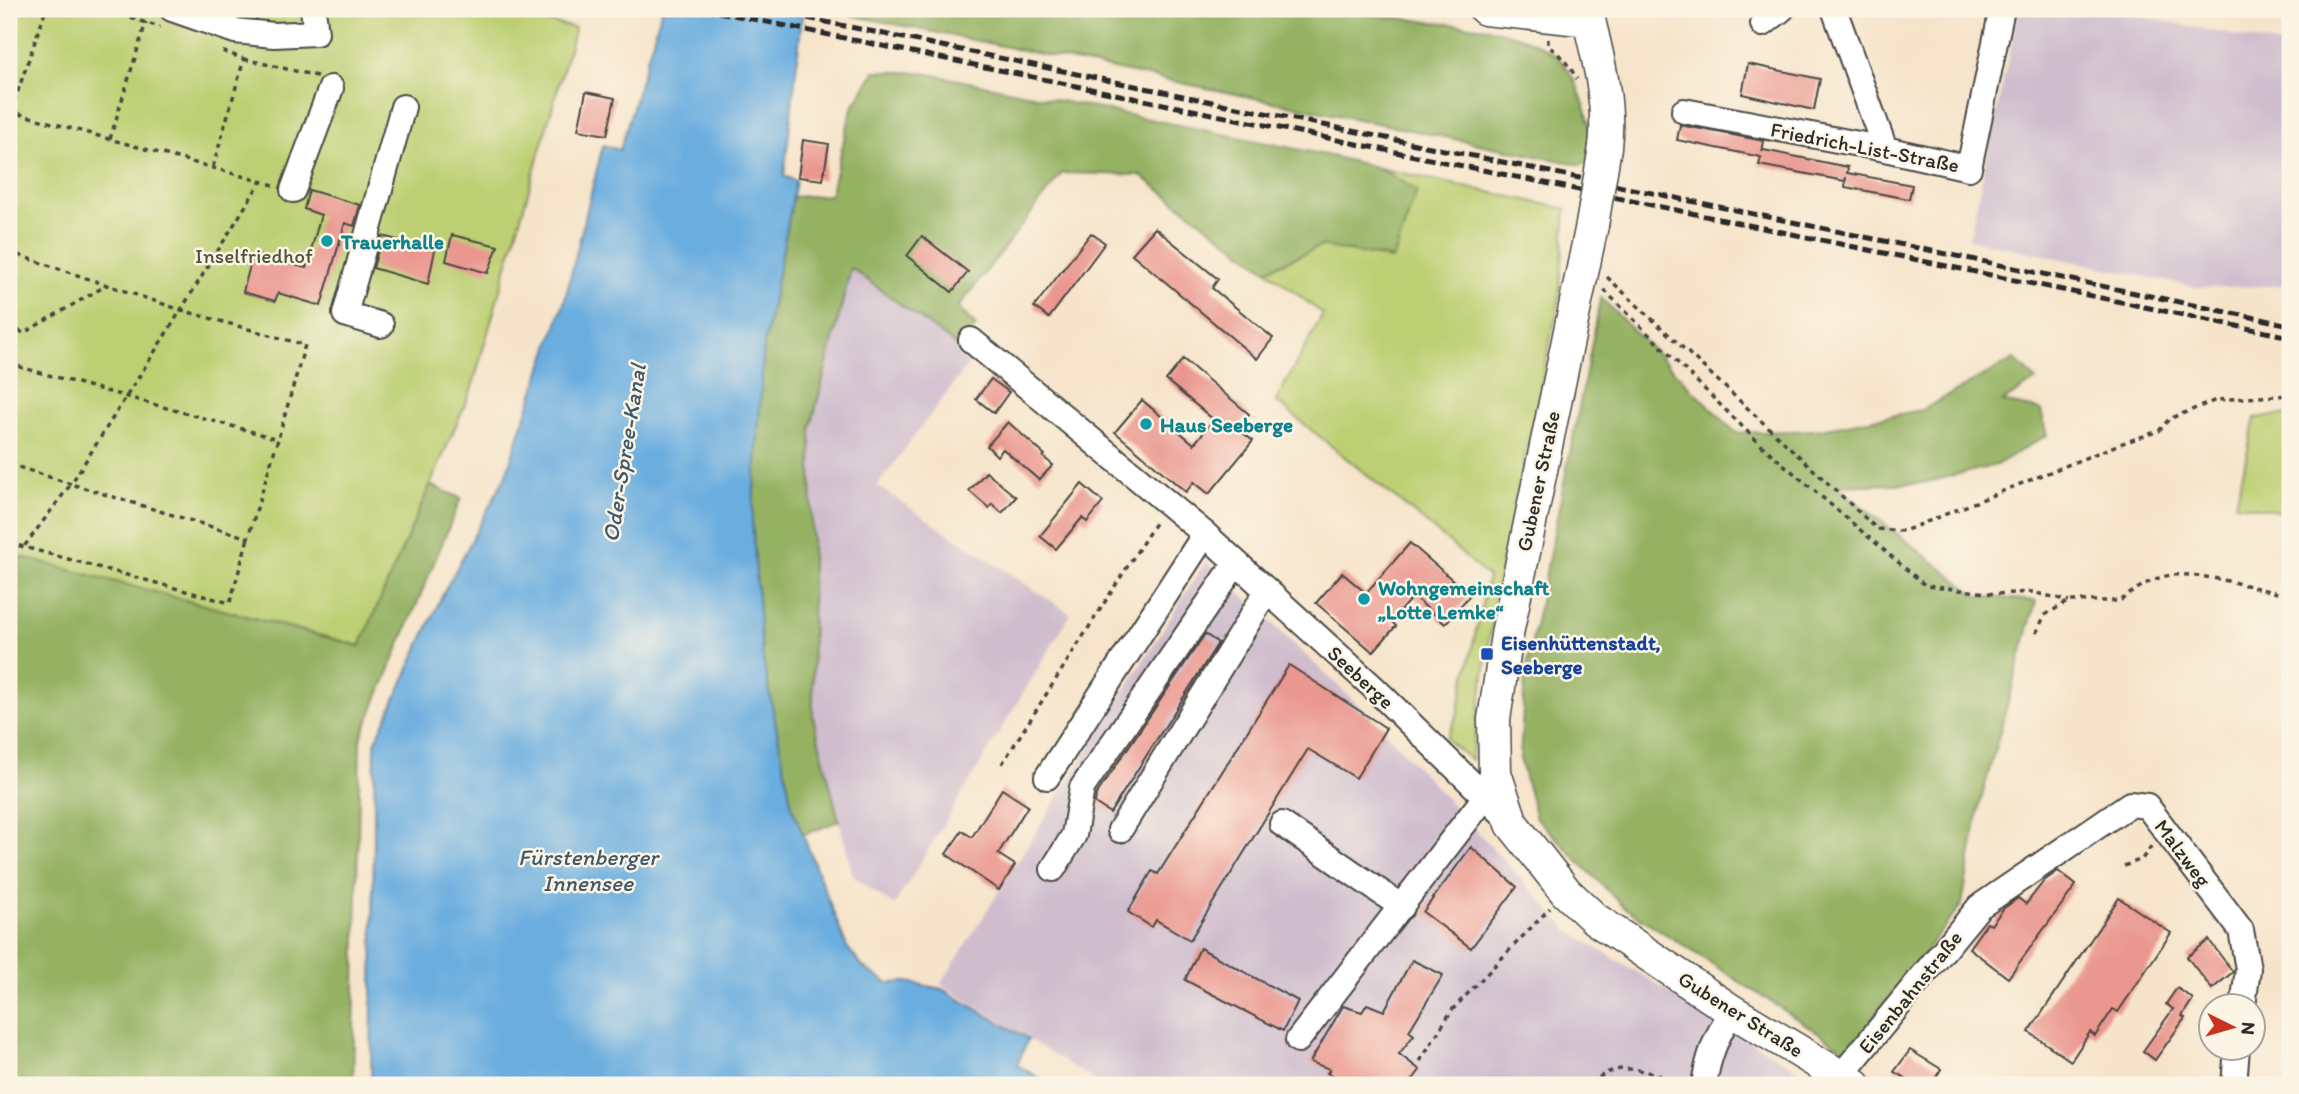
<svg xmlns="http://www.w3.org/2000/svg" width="2299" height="1094" viewBox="0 0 2299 1094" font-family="Itim,sans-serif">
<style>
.industrial{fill:#cfbdce}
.green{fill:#bccf72;stroke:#747d4e;stroke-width:2}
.forest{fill:#95b264;stroke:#606e48;stroke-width:2}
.water{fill:#6aaddf;stroke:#4a6c85;stroke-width:2}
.building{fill:#ea978f}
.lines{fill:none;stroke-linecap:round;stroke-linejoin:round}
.minor-casing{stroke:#494743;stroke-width:28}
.major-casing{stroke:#494743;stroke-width:35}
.path{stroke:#494743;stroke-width:3.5;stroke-dasharray:5 5;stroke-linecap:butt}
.minor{stroke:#fff;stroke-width:24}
.major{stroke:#fff;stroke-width:32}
.rail{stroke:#2b2b2b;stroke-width:5;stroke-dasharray:10 5;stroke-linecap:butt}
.major-bridge-casing{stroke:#494743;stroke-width:35;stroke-linecap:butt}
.major-bridge{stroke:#fff;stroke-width:32}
.culture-dot{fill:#0f9aa8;stroke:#fcf5e5;stroke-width:2.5}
.transit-dot{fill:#1a4fb4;stroke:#fcf5e5;stroke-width:2.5}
.labels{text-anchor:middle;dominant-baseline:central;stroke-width:5;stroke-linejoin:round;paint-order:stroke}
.street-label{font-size:21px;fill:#2b2b2b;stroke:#fcf5e5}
.culture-label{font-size:21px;font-weight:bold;fill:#0d838f;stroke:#fcf5e5;text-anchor:start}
.park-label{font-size:21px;fill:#4f543d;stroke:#fcf5e5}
.transit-label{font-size:21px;font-weight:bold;fill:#164399;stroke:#fcf5e5;text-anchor:start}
.water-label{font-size:23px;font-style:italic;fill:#41586a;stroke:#fcf5e5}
</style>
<rect width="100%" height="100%" fill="#fcf5e5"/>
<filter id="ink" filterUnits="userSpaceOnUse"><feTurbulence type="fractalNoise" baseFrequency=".0143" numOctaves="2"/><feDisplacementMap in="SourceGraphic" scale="14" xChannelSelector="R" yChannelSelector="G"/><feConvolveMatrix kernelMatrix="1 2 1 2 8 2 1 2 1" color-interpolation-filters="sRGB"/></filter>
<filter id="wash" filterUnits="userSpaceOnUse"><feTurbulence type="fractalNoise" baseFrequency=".00686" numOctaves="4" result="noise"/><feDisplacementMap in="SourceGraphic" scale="28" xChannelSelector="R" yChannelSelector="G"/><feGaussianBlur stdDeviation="1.57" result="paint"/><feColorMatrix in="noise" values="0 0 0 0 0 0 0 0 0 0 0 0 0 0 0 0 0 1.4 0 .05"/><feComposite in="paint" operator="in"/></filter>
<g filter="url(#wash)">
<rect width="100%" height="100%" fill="#f6e4ca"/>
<g class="industrial">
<polygon points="2019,9 2106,9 2290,47 2290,285 2198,288 1969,239"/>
<polygon points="851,268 973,358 877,486 1071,614 894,906 853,876 813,717 811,427"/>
<polygon points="1206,561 1369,715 1569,931 1823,1085 1102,1085 941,984"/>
</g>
<g class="green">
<polygon points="9,9 492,9 575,28 472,388 361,646 9,554"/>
<polygon points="1379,168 1566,209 1559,301 1500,571 1471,760 1446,739 1457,716 1488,577 1443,537 1276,401 1323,314 1266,270 1321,246 1393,259 1417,191"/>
<polygon points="2290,414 2290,513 2236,504 2255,418"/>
</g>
<g class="forest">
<path d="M821 9H1315L1488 28C1511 34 1536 40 1555 55 1574 69 1588 111 1591 134 1591 143 1588 153 1587 162L1581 165Z"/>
<polygon points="875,71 924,73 1330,156 1379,168 1417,191 1393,259 1321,246 1266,270 1140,175 1062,173 958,308 976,326 957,346 851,268 811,427 813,717 839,821 803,835 792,807 762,654 752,520 764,345 793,197 830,195 852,108"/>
<polygon points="1601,298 1736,433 1816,430 1922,410 2014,359 2036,380 2003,402 2041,410 2047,435 1996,465 1923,483 1836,486 1977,596 2036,601 1979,807 1962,904 1847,1051 1624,907 1536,818 1520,759 1525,677"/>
<polygon points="430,485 461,498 360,740 353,1085 9,1085 9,554 360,646"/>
</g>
<polygon class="water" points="662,9 803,9 784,176 796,181 764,345 752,520 762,654 792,807 847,947 863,967 887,983 907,982 942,989 1028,1039 1017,1065 1051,1085 371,1085 375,743 443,594 505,477 565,299 603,145 620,150"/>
<g id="blocks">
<g class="building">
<polygon points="1748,64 1820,79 1814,110 1742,94"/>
<polygon points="586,92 615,98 607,135 578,130"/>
<polygon points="1680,125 1764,141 1762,152 1763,150 1848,167 1847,173 1912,185 1909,199 1845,187 1846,177 1845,181 1759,165 1761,157 1677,140"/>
<polygon points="803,140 829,144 823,180 798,177"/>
<polygon points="309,190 360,205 354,226 345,223 321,306 278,293 275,301 243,292 253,254 306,268 321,215 304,209"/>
<polygon points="1155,228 1218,279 1212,288 1273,338 1257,359 1132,254"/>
<polygon points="1091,233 1105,243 1049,318 1034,307"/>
<polygon points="452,235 498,246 488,273 446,261"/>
<polygon points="382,236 435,250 428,284 373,268"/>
<polygon points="922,236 968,272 952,292 907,256"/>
<polygon points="1183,359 1249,414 1237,428 1253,441 1209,494 1194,482 1186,492 1115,432 1142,400 1194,444 1214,420 1166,380"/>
<polygon points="991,379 1009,392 994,413 976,399"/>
<polygon points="1008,422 1045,455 1043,457 1053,465 1039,480 1003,449 997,456 987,446"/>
<polygon points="986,472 1016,497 1002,513 992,504 989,508 969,491"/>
<polygon points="1082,484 1103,502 1087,522 1082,518 1056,549 1040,536"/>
<polygon points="1410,543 1470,595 1445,624 1413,596 1391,621 1396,626 1373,652 1316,603 1342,573 1366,593"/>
<polygon points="1205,634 1218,643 1110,813 1095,803 1096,795"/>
<polygon points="1289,665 1386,728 1356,778 1308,749 1190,940 1156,920 1152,927 1128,912 1152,871 1158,874"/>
<polygon points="1002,789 1028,806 998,854 1015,865 999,890 946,854 962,831 972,837"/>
<polygon points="1471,847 1517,887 1471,948 1423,912"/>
<polygon points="2058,871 2076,885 2008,978 1969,948 1987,923 1991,925 2004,908 2018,898 2026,904 2044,881"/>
<polygon points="2119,898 2171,933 2118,1012 2113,1009 2095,1036 2090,1032 2071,1061 2029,1032"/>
<polygon points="2209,940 2233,972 2212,989 2187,957"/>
<polygon points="1200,948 1298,1001 1283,1031 1185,980"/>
<polygon points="1412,960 1443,975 1409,1031 1414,1035 1399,1054 1420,1070 1409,1085 1350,1085 1327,1073 1330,1069 1310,1062 1343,1006 1362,1012 1367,1004 1384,1011"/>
<polygon points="2177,988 2193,999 2182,1016 2185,1018 2155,1060 2143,1051 2173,1009 2166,1004"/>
<polygon points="1910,1050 1941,1069 1931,1085 1918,1085 1894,1072"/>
</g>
</g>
</g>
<g filter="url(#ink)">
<use href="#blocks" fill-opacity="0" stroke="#494743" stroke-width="2"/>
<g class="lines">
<g class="minor-casing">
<g id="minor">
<polyline points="172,9 235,31 274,35 316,33 313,9"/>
<polyline points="1834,9 1885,149"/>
<polyline points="1763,24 1782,9"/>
<polyline points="1684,111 1885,149 1969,168 2002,9"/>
<polyline points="293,190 331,88"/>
<polyline points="381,325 345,314 403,107"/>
<polyline points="971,340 1205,534 1373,687 1512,823"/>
<polyline points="1047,777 1205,534"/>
<polyline points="1282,824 1402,907"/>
<polyline points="1120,830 1267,591"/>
<polyline points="1053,869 1074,835 1082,788 1236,563"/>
<polyline points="1298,1040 1485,797"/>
<polyline points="1841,1076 1979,907 2130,804 2147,806 2241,930 2248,969 2243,1006"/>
<path d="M1704 1085C1708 1056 1717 1035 1732 1011"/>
<polyline points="2234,1085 2237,1048"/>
</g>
</g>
<g class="major-casing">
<g id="major">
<path d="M1485 9 1589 20C1599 62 1610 103 1605 147"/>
<polyline points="1592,225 1508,629 1494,719 1495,773 1512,824 1566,892 1595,919 1732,1011 1855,1085"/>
</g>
</g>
<g class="path">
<polyline points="102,9 160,27"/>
<path d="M1548 39V46C1561 55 1569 65 1577 79"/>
<polyline points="244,59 317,76"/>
<polyline points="9,111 274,185"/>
<polyline points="11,111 46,9"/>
<polyline points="110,139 146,22"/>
<polyline points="213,167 244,59 219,50"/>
<polyline points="9,252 181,310 261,181"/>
<polyline points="1607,277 1877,529 1904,531 2117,445 2159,431 2169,419 2216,400 2290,395"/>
<polyline points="1604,290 1761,445 1926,586 1996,594 2032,592 2069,601"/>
<polyline points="9,327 24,333 107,285"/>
<polyline points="9,364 278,439 248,538 71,484 23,548"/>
<polyline points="9,464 71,484 181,310 305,345 278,439"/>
<polyline points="9,543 230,603 248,538"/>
<path d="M2036 633 2045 615 2069 601H2120C2134 590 2153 577 2172 575 2203 572 2259 589 2290 596"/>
<polyline points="1002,764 1157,520"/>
<polyline points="2124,866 2142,859 2152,845"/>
<polyline points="1420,1061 1452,1010 1550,908"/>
<path d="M1592 1085C1615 1055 1656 1074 1685 1085"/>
</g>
<use href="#minor" class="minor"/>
<use href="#major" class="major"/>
<g class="rail">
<polyline points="704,9 2290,337"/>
<polyline points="763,9 2290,325"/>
</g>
<g class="major-bridge-casing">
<polyline id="major-bridge" points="1592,225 1605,147"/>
</g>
<use href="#major-bridge" class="major-bridge"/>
</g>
</g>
<g class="culture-dot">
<circle cx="327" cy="241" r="7"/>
<circle cx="1146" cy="424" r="7"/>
<circle cx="1364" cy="599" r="7"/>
</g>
<rect class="transit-dot" x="1480" y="647" width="14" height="14" rx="3.5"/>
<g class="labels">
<g class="street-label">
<text transform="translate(1865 147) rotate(11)">Friedrich-List-Straße</text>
<text transform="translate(1538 481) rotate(-78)">Gubener Straße</text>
<text transform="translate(1361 677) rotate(43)">Seeberge</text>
<text transform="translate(2183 853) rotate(53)">Malzweg</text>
<text transform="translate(1910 992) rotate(-51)">Eisenbahnstraße</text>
<text transform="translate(1741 1014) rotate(32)">Gubener Straße</text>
</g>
<g class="culture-label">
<text x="341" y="241">Trauerhalle</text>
<text x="1160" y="424">Haus Seeberge</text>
<text x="1378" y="587">Wohngemeinschaft<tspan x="1378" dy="24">„Lotte Lemke“</tspan></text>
</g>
<g class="park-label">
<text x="254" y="255">Inselfriedhof</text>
</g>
<g class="transit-label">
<text x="1501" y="642">Eisenhüttenstadt,<tspan x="1501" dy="24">Seeberge</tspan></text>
</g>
<g class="water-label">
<text transform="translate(624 453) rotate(-81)">Oder-Spree-Kanal</text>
<text x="588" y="857">Fürstenberger<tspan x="588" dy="26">Innensee</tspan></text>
</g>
</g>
<rect width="2299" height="1094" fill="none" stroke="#fcf5e5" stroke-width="35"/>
<g transform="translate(2232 1027) rotate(95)"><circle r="33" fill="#fcf5e5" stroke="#a8a49b" stroke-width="2"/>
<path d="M0-5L12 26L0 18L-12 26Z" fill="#c8321e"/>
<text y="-10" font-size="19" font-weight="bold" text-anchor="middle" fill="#2b2b2b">N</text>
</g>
</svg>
